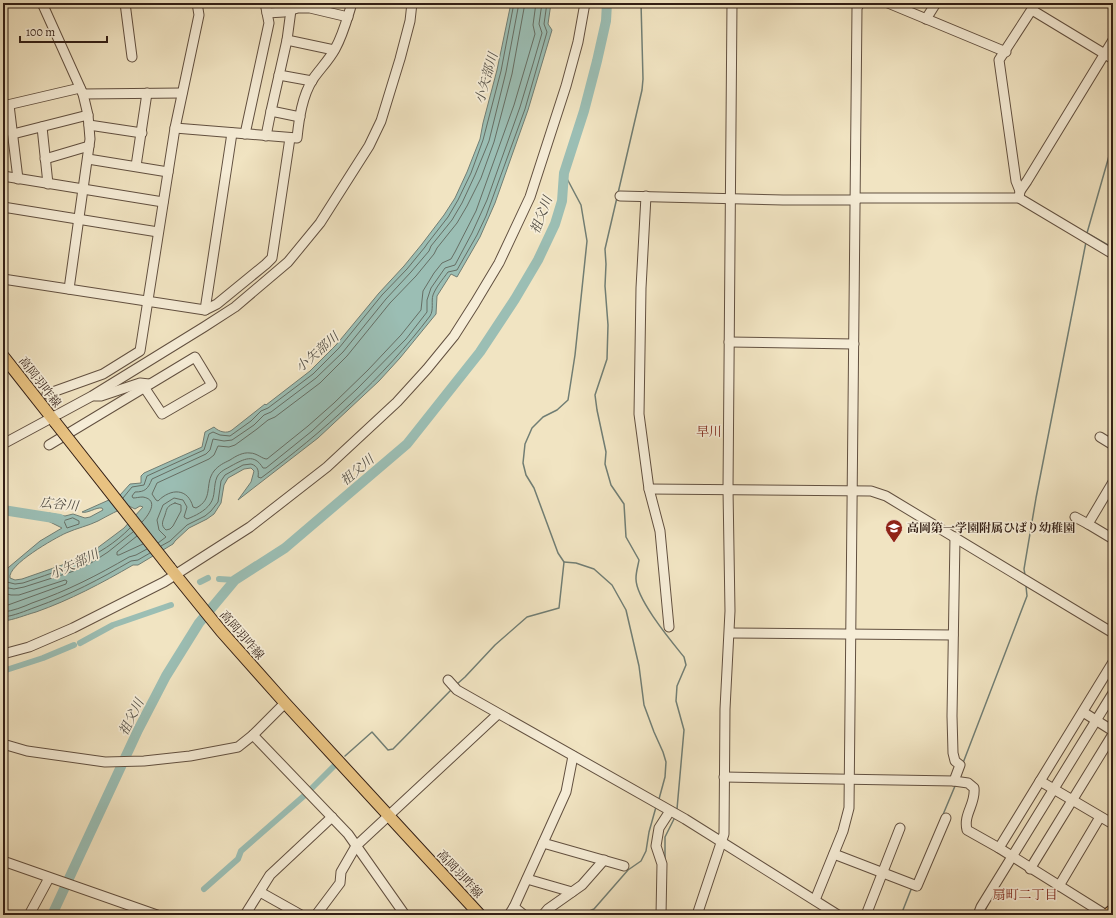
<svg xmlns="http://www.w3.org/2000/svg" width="1116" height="918" viewBox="0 0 1116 918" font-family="Alegreya,'Noto Serif JP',serif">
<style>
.water{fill:#9bbeb4;stroke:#717e74;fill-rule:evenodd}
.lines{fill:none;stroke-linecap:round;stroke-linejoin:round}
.shore{stroke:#666e64;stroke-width:1}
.stream{stroke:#717e74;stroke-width:1.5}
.canal{stroke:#9bbeb4;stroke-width:6}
.river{stroke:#9bbeb4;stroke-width:10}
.minor-casing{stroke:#625040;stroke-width:11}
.major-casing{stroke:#321e15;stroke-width:13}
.highway-casing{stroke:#321e15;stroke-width:15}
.minor{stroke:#f6edd7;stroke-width:9}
.major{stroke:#e8c281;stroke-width:11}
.highway{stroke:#e8c281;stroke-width:13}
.major-bridge-casing{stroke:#321e15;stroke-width:13;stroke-linecap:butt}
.major-bridge{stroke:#e8c281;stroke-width:11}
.labels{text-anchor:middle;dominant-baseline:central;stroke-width:3.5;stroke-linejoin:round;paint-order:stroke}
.street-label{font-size:12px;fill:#321e15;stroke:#f6edd7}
.poi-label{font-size:12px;font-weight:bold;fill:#321e15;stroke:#f6edd7;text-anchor:start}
.water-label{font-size:13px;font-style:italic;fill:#524e45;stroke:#f6edd7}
.neighbourhood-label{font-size:13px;fill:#7a1f14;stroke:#f6edd7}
</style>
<rect width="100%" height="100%" fill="#f1e4c2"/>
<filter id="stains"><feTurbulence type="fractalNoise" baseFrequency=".005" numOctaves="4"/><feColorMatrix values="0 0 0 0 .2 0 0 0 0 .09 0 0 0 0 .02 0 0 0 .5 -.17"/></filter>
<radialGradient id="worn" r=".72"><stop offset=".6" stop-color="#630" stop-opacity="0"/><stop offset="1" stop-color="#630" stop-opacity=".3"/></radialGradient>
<path class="water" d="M511 3H551L548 24 552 30 528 110 495 203 480 237 457 277 451 274 437 296 436 314 400 358 379 381 318 438 238 500 251 482 254 471 251 468 244 469 228 478 224 485 221 503 214 514 207 519 189 528 175 541 173 544 138 565H133C102 583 70 600 36 612 25 615 14 620 3 621V580L5 575 3 576V572L40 541 62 528 48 521 49 513 65 516 73 514 85 518 90 517 103 510 102 508C96 507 87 514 82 512L120 495 130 484 141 483V476L144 473 202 447 205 432 214 427C219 432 227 434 232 430L265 404 266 405 310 371 336 345 379 293 404 266 422 244 444 215 455 198 467 172 480 139 483 123 497 70ZM129 506 135 509 140 506 143 507 124 528 88 555 68 563 22 579 15 580 10 578C7 565 55 538 66 533 77 528 88 526 98 521 109 515 118 510 129 506Z"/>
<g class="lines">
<g class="shore">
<path d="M525 3 512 74 494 142 481 178 467 206 457 223 437 248 434 254 416 276 390 303 347 356 320 383 275 417 268 420 257 429 235 445 229 447 218 446 214 455 209 459 157 483 152 494 156 500 158 501C171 488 188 488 193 507L196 508C214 499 204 484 214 471 219 465 224 463 230 460 236 456 243 452 250 453 257 453 262 459 267 459L308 426 334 403 368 370 401 335 421 310 423 291 434 273 442 263 451 259 455 252 476 211 514 105 535 34 533 25 536 3"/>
<polyline points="123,498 132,487 144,485 147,476 204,450 209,434 213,432 220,435 230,436 251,421 261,411 268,408 313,374 339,348 382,295 407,269 425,247 427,244 448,217 458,200 471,173 483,140 501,71 514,3"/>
<path d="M175 503 181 505V511L173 526 170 529 166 530C160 525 163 521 165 515 167 508 167 506 175 503Z"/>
<polygon points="73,518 79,521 79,524 67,528 64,521"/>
<path d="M142 522C148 516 160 500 143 497 139 497 136 498 133 498L132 496 135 492C145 492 148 489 152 479L206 454 210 450 213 439 224 441 232 440 254 425 264 415 271 412 316 378 343 352 386 299 411 272 429 251 431 246 452 220 462 203 475 175 489 141 506 72 519 3"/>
<polyline points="137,536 117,552 117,555 119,555 143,544"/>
<path d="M158 543 166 537 159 530 157 520 163 505 174 498 183 500 187 507 184 517 187 519C195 516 205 511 210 504 216 496 213 486 217 477 220 471 226 469 231 466 244 459 254 453 263 468H266L312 431 357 389 406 339 427 312V300L431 288 445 268 455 265 472 233 487 200 520 107 533 64 542 33 539 24 542 3"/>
<path d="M161 546 170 541 187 525 205 516 211 511 218 502 221 481 225 475 243 465 251 464C258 466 259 471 258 477L261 478C322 433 384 377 430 316 434 310 431 301 433 295 436 287 443 279 448 272L457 270 477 235 486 216 525 109 547 32 544 24 547 3"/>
<path d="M3 582H7L15 584 23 583C61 570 101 558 130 528"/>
<polyline points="3,587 14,589 24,587 71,572 91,563 108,552 133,532"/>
<polyline points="3,593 11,595 19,595 65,580 67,581 66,584 8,605 3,606"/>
<path d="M3 612C13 611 23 607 32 603 67 591 98 575 129 557L136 555 147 549"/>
<path d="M3 617C14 616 25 611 36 607 70 595 100 579 131 561L138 560 150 553"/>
</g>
<g class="stream">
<path d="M641 3 643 79 642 90 605 249 606 264 605 286 608 325 607 359 595 395 597 410 606 452 605 464 611 485 624 504 626 537 639 560C638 566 636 572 636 578 635 598 671 641 684 657L686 665 677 686 676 701 684 730 677 809"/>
<polyline points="1113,142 1087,233 1113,248"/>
<polyline points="564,562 576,563 594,569 612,585 626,610 639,666 644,705 654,732 663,752 666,762 665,777 659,799"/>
<polyline points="1025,575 1024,569 1036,498 1086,242"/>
<polyline points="456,685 465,677 495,645 527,617 559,608 564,562 558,553 534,488 526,475 523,463 525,444 532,428 543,417 557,410 568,400 575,355 587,241 581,205 564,173"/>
<polyline points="345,756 372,732 388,750 393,749 452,689"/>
<polyline points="963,763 1027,596 1026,586"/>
<polyline points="942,817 955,786"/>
<polyline points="665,859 665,837 674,819"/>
<polyline points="580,915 594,909 628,870 641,861 646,851 649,832 656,807"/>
<polyline points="901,915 912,887"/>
<polyline points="983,915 988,904"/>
</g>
<g class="canal">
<polyline points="219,579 235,580"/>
<polyline points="200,582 208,578"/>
<polyline points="80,643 113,625 171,605"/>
<polyline points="3,671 43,658 74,645"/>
<polyline points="311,789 333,767"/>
<polyline points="204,889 238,859 241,851 305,795"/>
</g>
<g class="river">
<polyline points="3,510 60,519"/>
<polyline points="52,915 138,730 166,676 199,623 235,580 285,548 407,444 480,352 515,299 538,260 555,224 562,201 564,173 584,111 597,61 606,21 607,3"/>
</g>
<g class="minor-casing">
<g id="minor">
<polyline points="42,3 83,94 88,115 90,139 69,289"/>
<polyline points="125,3 132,57"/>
<polyline points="888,3 1006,52"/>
<polyline points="1032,10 1113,59"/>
<polyline points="267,13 284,12 298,8 310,8 348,17"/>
<polyline points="926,19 936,3"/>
<polyline points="287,40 334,50"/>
<polyline points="279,75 312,81"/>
<polyline points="83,94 182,93"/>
<polyline points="9,105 18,179"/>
<polyline points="3,106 80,88"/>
<polyline points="271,111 287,40 291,10"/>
<polyline points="89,125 142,133"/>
<polyline points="42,127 48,184"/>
<path d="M175 128 297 138C299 119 302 96 313 79 320 69 329 60 335 49 343 35 347 19 352 3"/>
<polyline points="13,134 88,115"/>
<polyline points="245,134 269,23 265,3"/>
<polyline points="266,136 271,111 300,117"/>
<polyline points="45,159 89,146"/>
<polyline points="88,159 168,172"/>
<polyline points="136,166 147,93"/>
<polyline points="3,176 163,202"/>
<polyline points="1020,191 1027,181 1113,40"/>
<polyline points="620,196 783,200 855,200 859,198 1019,198 1113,254"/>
<polyline points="646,196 641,288 639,414 649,489 660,531 669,627"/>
<polyline points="1019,198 1020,191 1016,181 999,60 1036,3"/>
<polyline points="3,207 158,232"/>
<polyline points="3,279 205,310 217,304 266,264 272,258 290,138"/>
<polyline points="205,310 232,133"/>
<polyline points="729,342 854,344"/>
<polyline points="47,394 103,374 140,351 175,128 199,15 197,3"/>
<polyline points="95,396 101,396 140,383 149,384"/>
<polyline points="1100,437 1113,445"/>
<polyline points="3,444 92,396 204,327 235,307 288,262 320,223 369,146 381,121 400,59 410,21 412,3"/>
<polyline points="49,445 195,357 212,385 162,414 144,387"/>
<polyline points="1113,482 1088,524 1113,539"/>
<polyline points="649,489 871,491 886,496 1113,633"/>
<polyline points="1075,517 1088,524"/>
<polyline points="730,633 953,635"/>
<polyline points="3,654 29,647 73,628 164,582 250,527 327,467 397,402 427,369 454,336 475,303 499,263 530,197 566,86 578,42 585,3"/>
<polyline points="448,680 457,690 685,819 838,915"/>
<polyline points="1083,712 1113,731"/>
<polyline points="253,735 348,834 405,915"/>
<polyline points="3,744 27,751 105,762 144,761 190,756 238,747 253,735 285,703"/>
<path d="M724 777 954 781 968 783 974 788C976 804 963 814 967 830L999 848 1106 915"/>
<polyline points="954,781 960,765 955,761 953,753 952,716 955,537"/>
<polyline points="1040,781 1113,824"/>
<polyline points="543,843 624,866"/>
<polyline points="999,848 1113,662"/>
<polyline points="834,854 917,886 946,818"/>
<polyline points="3,861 157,915"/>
<polyline points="1030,869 1113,734"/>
<polyline points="527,879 572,892"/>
<polyline points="1059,886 1100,817"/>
<polyline points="260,892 301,915"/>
<polyline points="815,900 843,831 849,808 857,8 860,3"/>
<polyline points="514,907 524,915"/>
<polyline points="29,915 49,878"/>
<polyline points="245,915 270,875 332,817"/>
<polyline points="316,915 340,883 341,872 356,846 498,714"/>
<polyline points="509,915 514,907 566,792 573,756"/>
<polyline points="543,915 548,909 582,885 604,860"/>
<polyline points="661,915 662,864 656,846 659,828 670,811"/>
<polyline points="697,915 724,834 725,709 730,611 728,489 732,3"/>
<polyline points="866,915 900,828"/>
<polyline points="978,915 981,907 1113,693"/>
</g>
</g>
<g class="major-casing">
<g id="major">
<polyline points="3,356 55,422"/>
<polyline points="170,568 221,631 285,703 480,915"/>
</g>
</g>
<g class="highway-casing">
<polyline id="highway" points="1108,915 1113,911"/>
</g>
<use href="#minor" class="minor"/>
<use href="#major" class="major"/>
<use href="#highway" class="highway"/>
<g class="major-bridge-casing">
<polyline id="major-bridge" points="55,422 170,568"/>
</g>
<use href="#major-bridge" class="major-bridge"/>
</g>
<defs>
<g id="school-pin" transform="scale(0.9)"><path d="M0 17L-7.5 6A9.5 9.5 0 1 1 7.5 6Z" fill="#8f2418" stroke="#f6edd7"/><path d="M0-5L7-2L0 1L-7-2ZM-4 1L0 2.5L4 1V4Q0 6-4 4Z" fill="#fff"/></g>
</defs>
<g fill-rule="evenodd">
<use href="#school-pin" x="894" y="528"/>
</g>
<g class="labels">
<g class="street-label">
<text transform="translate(40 382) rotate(52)">高岡羽咋線</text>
<text transform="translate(242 635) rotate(49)">高岡羽咋線</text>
<text transform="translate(460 874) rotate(47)">高岡羽咋線</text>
</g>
<g class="poi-label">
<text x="907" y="528">高岡第一学園附属ひばり幼稚園</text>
</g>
<g class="water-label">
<text transform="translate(486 78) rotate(-74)">小矢部川</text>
<text transform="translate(541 215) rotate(-69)">祖父川</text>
<text transform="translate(317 352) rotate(-41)">小矢部川</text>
<text transform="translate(357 470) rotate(-40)">祖父川</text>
<text transform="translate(59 504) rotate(6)">広谷川</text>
<text transform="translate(74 564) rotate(-25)">小矢部川</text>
<text transform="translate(131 717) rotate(-63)">祖父川</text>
</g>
<g class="neighbourhood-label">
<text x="709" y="431">早川</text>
<text x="1025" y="894">扇町二丁目</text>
</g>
</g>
<rect width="1116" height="918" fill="none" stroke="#f1e4c2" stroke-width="16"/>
<rect x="4" y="4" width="1108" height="910" fill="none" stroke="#321e15" stroke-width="2"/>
<rect x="8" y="8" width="1100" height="902" fill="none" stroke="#321e15"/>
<path d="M20 36v6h87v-6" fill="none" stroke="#321e15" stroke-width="2"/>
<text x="26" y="36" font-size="12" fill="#321e15" stroke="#f6edd7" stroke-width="3" paint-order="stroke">100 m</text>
<rect width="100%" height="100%" filter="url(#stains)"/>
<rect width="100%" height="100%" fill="url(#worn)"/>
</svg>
